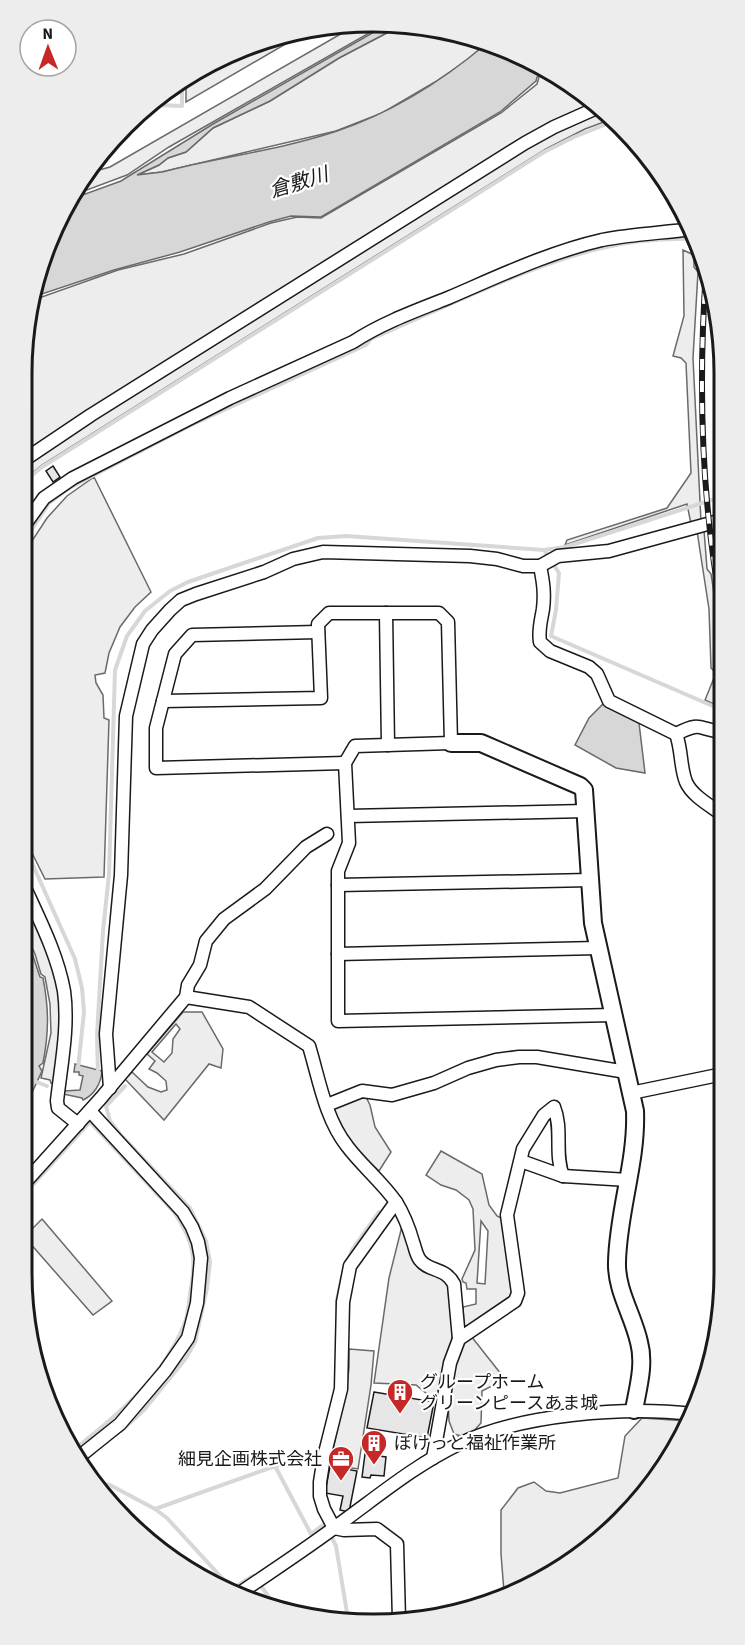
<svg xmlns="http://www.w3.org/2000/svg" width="745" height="1645" viewBox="0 0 745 1645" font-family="'Source Sans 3','Noto Sans JP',sans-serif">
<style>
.built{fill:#ededed;stroke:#6a6a6a;stroke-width:1.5;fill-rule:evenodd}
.water{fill:#d7d7d7;stroke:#6a6a6a;stroke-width:1.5}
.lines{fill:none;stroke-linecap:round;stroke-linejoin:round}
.stream{stroke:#d7d7d7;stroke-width:4}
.building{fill:#e6e6e6;stroke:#1a1a1a;stroke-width:1.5}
.street-casing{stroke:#1a1a1a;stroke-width:15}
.secondary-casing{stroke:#1a1a1a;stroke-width:20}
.street{stroke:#fff;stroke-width:12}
.secondary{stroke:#fff;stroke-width:16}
.rail-casing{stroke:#1a1a1a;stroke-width:6}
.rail{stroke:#fff;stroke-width:4;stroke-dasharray:11;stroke-linecap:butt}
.labels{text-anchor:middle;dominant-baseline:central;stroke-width:4.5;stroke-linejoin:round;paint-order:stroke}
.poi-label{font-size:18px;fill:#1a1a1a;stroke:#fff;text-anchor:start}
.water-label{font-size:20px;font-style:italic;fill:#1a1a1a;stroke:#fff}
.rim{fill:none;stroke:#1a1a1a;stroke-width:3}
</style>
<rect width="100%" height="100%" fill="#fff"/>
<g class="built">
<polygon points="372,21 385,24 169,147 127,175 87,190 85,188 84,184 92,172 110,167 358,24"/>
<polygon points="400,26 486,44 463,63 435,82 382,113 336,131 162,172 137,175 159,165 168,158 186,152 213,128 270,101 339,58"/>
<polygon points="301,35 186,102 186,82 238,48"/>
<polygon points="549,72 586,93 596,103 21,456 21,372 36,299 118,270 184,254 271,223 297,217 321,218 501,113 537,84 539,77"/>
<polygon points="602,109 612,119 585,129 546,149 42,465 21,482 21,465 552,132"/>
<polygon points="683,250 694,255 694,267 698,272 693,358 701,522 691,524 687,504 565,545 567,540 667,508 691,473 686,363 681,358 673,356 684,316"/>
<polygon points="94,477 151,592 135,607 120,627 109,653 105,673 95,675 96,683 103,695 104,718 109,720 104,877 45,879 28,845 21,816 21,561 26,550 47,518 67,496"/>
<polygon points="704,530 707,569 711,574 722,645 722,708 705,700 716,673 711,668 709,609 697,531"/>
<polygon points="21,885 53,959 62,1003 55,1084 51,1083 50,1080 41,1078 51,1033 50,1004 45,977 41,974 35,954 21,923"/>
<path d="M183 1012H202L223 1049 221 1068 209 1064 164 1120 125 1079 132 1072 148 1087 161 1092 167 1090 166 1081 157 1073 149 1069 155 1061 147 1054ZM176 1024 180 1029 173 1039 172 1053 164 1062 152 1052Z"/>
<polygon points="365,1095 370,1105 375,1127 391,1152 379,1171 359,1152 344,1134 333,1108"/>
<path d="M441 1151 482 1174 489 1205 497 1216 503 1219 515 1295 475 1325 464 1326 463 1307 476 1304V1289H467L466 1283 463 1282 462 1279 475 1250 473 1209 469 1200 456 1190 441 1185 426 1175ZM481 1221 488 1231 485 1284 477 1283Z"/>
<polygon points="42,1219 112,1301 93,1315 21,1233 21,1227 27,1234"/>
<polygon points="402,1226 414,1259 448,1279 455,1339 438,1403 416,1385 374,1383 389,1278"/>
<polygon points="471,1336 501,1374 492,1386 482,1391 481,1423 471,1434 461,1436 454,1434 449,1421 448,1400 452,1373 463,1342"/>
<polygon points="349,1349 374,1351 371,1385 358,1469 332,1465 330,1463 347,1386 349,1368"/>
<polygon points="642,1418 688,1421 637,1505 548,1577 504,1592 501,1554 501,1510 518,1488 534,1482 546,1491 560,1493 618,1478 625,1436"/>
</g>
<g class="water">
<path d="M388 24 400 26 339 58 270 101 213 128 186 152 168 158 159 165 137 175 162 172C220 157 280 150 337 131 391 113 442 81 486 44L507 48 547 71 537 77 536 81 500 112 321 217 291 216 269 222 180 252 114 270 36 296 48 238 74 198 121 181 213 124Z"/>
<polygon points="604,703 639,723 645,773 616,768 575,745 589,718"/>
<path d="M21 929 32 953 40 977 43 978C49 1009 49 1032 43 1063L39 1066 42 1071 23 1112 21 1111Z"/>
<path d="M75 1064 102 1071C101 1084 94 1095 83 1100L82 1098 63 1094 64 1091 80 1090 83 1076 79 1075V1072H74Z"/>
</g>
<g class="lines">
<g class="stream">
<polyline points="122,127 157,105 182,106 182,85"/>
<polyline points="21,484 42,467 544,152 574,137 614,121"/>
<path d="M21 546 49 503 71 487 191 425 366 345 371 339 380 335C449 305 524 268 597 249 629 241 665 238 697 239"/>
<polyline points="544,550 559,573 556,610 551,636 722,710"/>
<polyline points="21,831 24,845 75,959 82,988 84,1012 78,1069"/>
<polyline points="98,1074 97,1036 103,931 109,874 115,670 127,636 145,611 170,591 188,582 318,538 346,536 544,550 565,547 721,497"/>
<polyline points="34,1081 47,1086"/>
<polyline points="21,1198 89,1123"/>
<polyline points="349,1258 352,1250 379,1212"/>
<polyline points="337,1319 337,1300 342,1277"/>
<polyline points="121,1431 144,1410 186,1358 195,1342 207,1288 210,1262 206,1241 190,1208 120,1134 110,1121 106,1106 125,1086"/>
<path d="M76 1448C118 1415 163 1377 184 1325 188 1316 189 1304 190 1294 197 1259 194 1242 174 1212L89 1121"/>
<polyline points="83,1462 94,1452"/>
<polyline points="275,1466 319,1452 320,1448"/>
<polyline points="95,1482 110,1485 155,1509 167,1518 232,1589 253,1576"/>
<polyline points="155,1509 275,1466 311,1534 323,1525"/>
<polyline points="331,1536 336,1546 348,1619"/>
<polyline points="261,1586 276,1607"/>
</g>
</g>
<g class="building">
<polygon points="53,466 60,477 53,482 46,471"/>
<polygon points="374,1392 434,1402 427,1438 367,1428"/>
<polygon points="365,1454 386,1457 384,1476 371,1475 370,1478 362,1477"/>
<polygon points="330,1466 357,1471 349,1512 340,1510 343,1496 325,1493"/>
</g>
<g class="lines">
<g class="street-casing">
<g id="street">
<polyline points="21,462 91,415 525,143 554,127 599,107"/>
<path d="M21 530 44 498 73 478 230 398 353 342C382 323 415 311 448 298 497 277 549 252 602 240 632 234 662 233 692 229"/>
<path d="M540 566C543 581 545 593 543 609 541 621 538 630 540 642L550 651 589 667 597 674 609 701 676 734C682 750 680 767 686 782 692 796 711 806 723 815"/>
<polyline points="386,613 388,745"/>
<polyline points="318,632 192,635 175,654 156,728 156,768 345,763"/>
<polyline points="163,701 321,698 318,624 329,613 439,613 448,622 451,743 355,746 345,763 349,843 338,871 338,1021 614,1015"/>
<path d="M676 734C702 721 697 729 722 732"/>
<polyline points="348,816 586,811"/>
<path d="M21 879C37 915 57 952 64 991 69 1027 61 1065 57 1101L58 1108 78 1124"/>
<polyline points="338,885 590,880"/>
<polyline points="338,954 598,948"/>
<path d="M186 997 249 1007 309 1046C319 1079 325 1118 347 1146 362 1166 381 1181 396 1202L350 1266 343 1302 341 1389 324 1457 320 1482V1496L324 1509 334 1528 344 1530 377 1529 397 1544 399 1620"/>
<polyline points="110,1088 106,1034 121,875 126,716 143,644 152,630 170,610 181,600 196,594 264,572 293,559 323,552 470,556 497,559 523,566 540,566 558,556 609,551 722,520"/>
<polyline points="631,1093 723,1074"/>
<polyline points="327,1105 362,1091 392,1095 434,1083 468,1068 496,1060 519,1057 537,1057 626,1072"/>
<polyline points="521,1161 563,1176 628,1180"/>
<polyline points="21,1187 101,1098 186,997 188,985 200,965 206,941 224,919 265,889 306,847 327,834"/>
<path d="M396 1202C404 1215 409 1228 413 1242 415 1247 416 1255 420 1260 429 1272 445 1267 454 1284L459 1339"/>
<polyline points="80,1456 120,1424 165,1371 188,1338 197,1303 201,1258 198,1242 192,1227 183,1212 90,1111"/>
<path d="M433 1458 450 1363 459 1339 515 1301 518 1293 507 1215 523 1149 544 1115 554 1107C563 1129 554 1154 563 1176"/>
<path d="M240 1593C272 1571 306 1549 338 1525 377 1497 415 1465 459 1444 521 1414 625 1406 693 1414"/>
</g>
</g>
<g class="secondary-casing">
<path id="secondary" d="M451 743H481L580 786 584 790 593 923 635 1111C637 1162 618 1211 617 1262 616 1290 633 1315 639 1342 645 1364 638 1388 634 1410"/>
</g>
<use href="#street" class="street"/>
<use href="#secondary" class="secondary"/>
<g class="rail-casing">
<g id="rail">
<path d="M706 271C698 386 701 500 722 612"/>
<polyline points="720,324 721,380"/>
</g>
</g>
<use href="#rail" class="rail"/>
</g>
<defs>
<g id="building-pin" transform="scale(1.35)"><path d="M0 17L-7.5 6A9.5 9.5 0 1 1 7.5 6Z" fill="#c62828" stroke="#fff"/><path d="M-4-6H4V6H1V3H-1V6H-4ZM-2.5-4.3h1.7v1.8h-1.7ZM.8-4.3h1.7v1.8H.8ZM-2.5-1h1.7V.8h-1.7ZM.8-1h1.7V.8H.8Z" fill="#fff"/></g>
<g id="office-pin" transform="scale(1.35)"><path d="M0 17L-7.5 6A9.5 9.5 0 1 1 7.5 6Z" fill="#c62828" stroke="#fff"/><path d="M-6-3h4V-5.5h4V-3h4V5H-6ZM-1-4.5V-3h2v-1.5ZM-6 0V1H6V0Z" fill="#fff"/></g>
</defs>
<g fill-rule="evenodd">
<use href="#building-pin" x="400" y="1392"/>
<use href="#building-pin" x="374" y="1443"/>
<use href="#office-pin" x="341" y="1459"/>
</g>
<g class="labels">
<g class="poi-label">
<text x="420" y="1382">グループホーム<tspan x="420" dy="21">グリーンピースあま城</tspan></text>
<text x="394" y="1443">ぽけっと福祉作業所</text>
<text x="322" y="1459" text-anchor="end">細見企画株式会社</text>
</g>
<g class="water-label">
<text transform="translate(299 183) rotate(-17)">倉敷川</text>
</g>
</g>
<path d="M0 0H745V1645H0ZM373 32H373A341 341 0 0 1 714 373V1273A341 341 0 0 1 373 1614H373A341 341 0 0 1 32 1273V373A341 341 0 0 1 373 32Z" fill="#ededed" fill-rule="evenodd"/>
<path class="rim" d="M373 32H373A341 341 0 0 1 714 373V1273A341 341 0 0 1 373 1614H373A341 341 0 0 1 32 1273V373A341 341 0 0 1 373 32Z"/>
<g transform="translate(48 48) rotate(359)"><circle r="28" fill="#ffffff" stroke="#a3a3a3" stroke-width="1.5"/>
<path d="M0-4.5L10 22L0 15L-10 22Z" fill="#c62828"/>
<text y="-9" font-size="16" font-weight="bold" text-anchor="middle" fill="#1a1a1a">N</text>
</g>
</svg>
